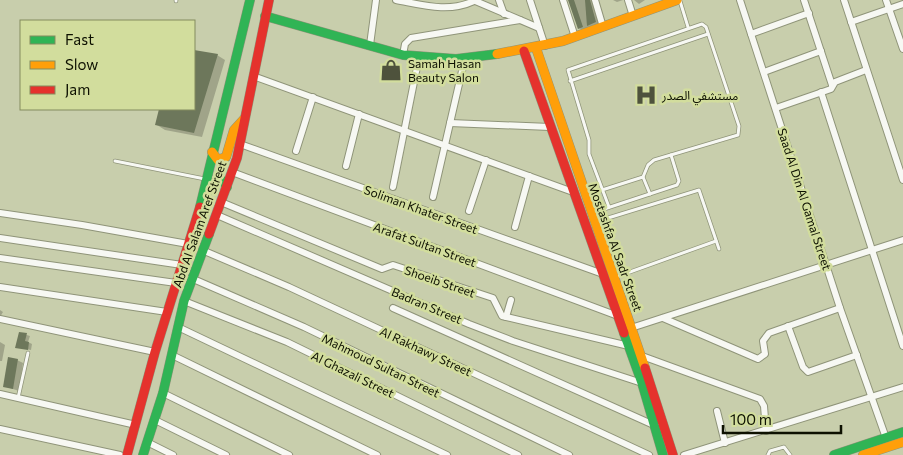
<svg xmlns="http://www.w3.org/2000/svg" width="903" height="455" viewBox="0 0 903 455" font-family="Commissioner,'Noto Sans Arabic',sans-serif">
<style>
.shadow{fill:#0003}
.building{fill:#6d775b}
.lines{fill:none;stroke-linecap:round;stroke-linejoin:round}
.lane-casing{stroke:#8f9479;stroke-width:4.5}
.street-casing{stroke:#8f9479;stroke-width:8}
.fast-casing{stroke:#8f9479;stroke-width:10}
.slow-casing{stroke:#8f9479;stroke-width:10}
.jam-casing{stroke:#8f9479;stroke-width:10}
.lane{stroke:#f7f8f3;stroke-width:3}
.street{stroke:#f7f8f3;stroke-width:6}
.fast{stroke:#30b455;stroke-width:9}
.slow{stroke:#ff9f0a;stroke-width:9}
.jam{stroke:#e5322d;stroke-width:9}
.labels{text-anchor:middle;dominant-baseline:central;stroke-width:5;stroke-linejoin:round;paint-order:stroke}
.poi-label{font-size:12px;fill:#0d1000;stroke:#d2dd9d;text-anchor:start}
.street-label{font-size:12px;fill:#0d1000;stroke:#d2dd9d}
</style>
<rect width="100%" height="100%" fill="#c8ceac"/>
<g class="shadow">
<polygon points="569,0 595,0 600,24 582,30 579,28"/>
<polygon points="613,0 623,0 617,2"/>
<polygon points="634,0 645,0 639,4"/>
<polygon points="194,51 217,55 225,60 202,137 165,130 157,125 160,109 194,109"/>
<polygon points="0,310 3,312 0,317"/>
<polygon points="20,333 30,336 28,342 32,344 31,350 17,347"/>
<polygon points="0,342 5,345 2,361 0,361"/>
<polygon points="17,360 23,363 19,391 4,386"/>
</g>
<g class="building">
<polygon points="568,0 574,0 583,27 578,29"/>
<polygon points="585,0 590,0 596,22 587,26"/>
<polygon points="194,50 218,54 194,133 155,125 159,109 194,109"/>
<polygon points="19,332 27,333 25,341 29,342 28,350 15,348"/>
<polygon points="8,357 18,359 13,389 3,387"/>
</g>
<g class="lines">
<g class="lane-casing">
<g id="lane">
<polyline points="176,1 176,0"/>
<polyline points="680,1 688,27"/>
<polyline points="570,81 708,34"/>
<polyline points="115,161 205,179"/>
<polyline points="643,177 650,194"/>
<polyline points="602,190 643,177 648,165 654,160 738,135 739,126 706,27 702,24 568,70 589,140 589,154 609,207"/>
<polyline points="592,213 677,185 679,181 671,155"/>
<polyline points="595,222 699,190 719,249"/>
<polyline points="616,277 716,241"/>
<polyline points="18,398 28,353"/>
<polyline points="768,455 770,451 784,447 790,455"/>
</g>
</g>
<g class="street-casing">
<g id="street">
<path d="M396 0C423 5 448 13 474 1"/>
<polyline points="473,0 539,28"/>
<polyline points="499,0 504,14"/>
<polyline points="530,0 545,46"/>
<polyline points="563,0 575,37"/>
<polyline points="595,0 603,27"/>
<polyline points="628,0 633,16"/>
<polyline points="740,0 840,308 886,438"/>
<polyline points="804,0 832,85"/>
<polyline points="844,0 903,180"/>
<polyline points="886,0 903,49"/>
<polyline points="851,22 903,4"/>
<polyline points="751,34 809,13"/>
<polyline points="370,45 376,0"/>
<polyline points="403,55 405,44 411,38 520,20"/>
<polyline points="764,72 821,51"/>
<polyline points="253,76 573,192"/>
<polyline points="821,92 903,346"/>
<polyline points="776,108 831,89 835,82 866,70"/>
<polyline points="450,123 550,127"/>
<polyline points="240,144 603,274"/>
<polyline points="296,151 313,97"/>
<polyline points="346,166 359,114"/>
<polyline points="232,172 618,316"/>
<polyline points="393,187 419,57"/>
<polyline points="433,197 465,58"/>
<polyline points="221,202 382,269 393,265 493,298 502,316 629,346"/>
<polyline points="469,211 486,160"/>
<polyline points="0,213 82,225 188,244"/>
<polyline points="217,215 469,324 513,341 642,383"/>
<polyline points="515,227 529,176"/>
<polyline points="0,238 182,265"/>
<polyline points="202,250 289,287 649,455"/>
<polyline points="0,258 176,283"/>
<polyline points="191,278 304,327 569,455"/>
<polyline points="0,287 167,312"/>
<polyline points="184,301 287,342 518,455"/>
<polyline points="393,308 656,426"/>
<polyline points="506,317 511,300"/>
<polyline points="663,318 758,359 765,354 763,341 769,333 840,308"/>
<polyline points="0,319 155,352"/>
<polyline points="788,326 803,367 808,372 857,355"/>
<polyline points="178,327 447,455"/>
<polyline points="631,328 903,240"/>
<polyline points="172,355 377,455"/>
<polyline points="642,356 760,399 764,406 766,431"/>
<polyline points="163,393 289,455"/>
<polyline points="0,394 136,425"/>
<polyline points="717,411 725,443"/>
<polyline points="155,420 226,455"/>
<polyline points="0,429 120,455"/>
<polyline points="147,442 173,455"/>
<polyline points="684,455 903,387"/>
</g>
</g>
<g class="fast-casing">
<g id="fast">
<polyline points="265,16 403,55 456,59 497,54"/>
<polyline points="206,194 216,181 223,181 227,187"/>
<polyline points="200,207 250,0"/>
<polyline points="624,333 642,383 663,455"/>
<polyline points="143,455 163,393 184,301 209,234"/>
<polyline points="834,455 903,432"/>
</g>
</g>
<g class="slow-casing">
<g id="slow">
<polyline points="536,48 645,368"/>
<polyline points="497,54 563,41 677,0"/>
<polyline points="212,152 218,160 226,157 234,130 244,119"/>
<polyline points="863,455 903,442"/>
</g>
</g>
<g class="jam-casing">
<g id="jam">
<polyline points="524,51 624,333"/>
<polyline points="209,234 237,158 269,0"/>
<polyline points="645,368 673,455"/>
<polyline points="127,455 155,352 200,207"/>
</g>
</g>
<use href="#lane" class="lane"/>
<use href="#street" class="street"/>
<use href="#fast" class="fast"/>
<use href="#slow" class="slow"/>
<use href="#jam" class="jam"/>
</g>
<defs>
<g id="shop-bare" transform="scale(1.725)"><path d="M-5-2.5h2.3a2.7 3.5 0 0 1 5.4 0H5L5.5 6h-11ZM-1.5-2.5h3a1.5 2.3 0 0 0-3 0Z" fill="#4e523c" stroke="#d2dd9d" stroke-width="2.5" paint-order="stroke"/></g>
<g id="hospital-bare" transform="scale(1.725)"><path d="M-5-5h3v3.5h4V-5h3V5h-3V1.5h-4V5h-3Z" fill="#4e523c" stroke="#d2dd9d" stroke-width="2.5" paint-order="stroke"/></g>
</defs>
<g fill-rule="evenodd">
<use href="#shop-bare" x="391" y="70"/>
<use href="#hospital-bare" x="646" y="95"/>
</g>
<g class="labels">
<g class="poi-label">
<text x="408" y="63">Samah Hasan<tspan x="408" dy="14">Beauty Salon</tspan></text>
<text x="662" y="95">مستشفي الصدر</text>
</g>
<g class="street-label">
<text transform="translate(805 199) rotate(72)">Saad Al Din Al Gamal Street</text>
<text transform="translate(421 209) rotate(20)">Soliman Khater Street</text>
<text transform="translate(199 224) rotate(-70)">Abd Al Salam Aref Street</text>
<text transform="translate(425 244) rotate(20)">Arafat Sultan Street</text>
<text transform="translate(616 247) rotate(70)">Mostashfa Al Sadr Street</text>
<text transform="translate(440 281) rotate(19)">Shoeib Street</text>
<text transform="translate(427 305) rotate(23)">Badran Street</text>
<text transform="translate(426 351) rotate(25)">Al Rakhawy Street</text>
<text transform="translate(381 365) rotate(26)">Mahmoud Sultan Street</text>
<text transform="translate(353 374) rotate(26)">Al Ghazali Street</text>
</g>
</g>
<rect x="20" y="20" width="175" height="90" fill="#d2dd9d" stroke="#838b5e"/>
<rect x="30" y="36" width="25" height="8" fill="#30b455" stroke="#838b5e"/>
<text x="65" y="45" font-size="15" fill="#0d1000">Fast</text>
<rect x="30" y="61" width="25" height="8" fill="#ff9f0a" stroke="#838b5e"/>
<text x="65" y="70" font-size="15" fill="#0d1000">Slow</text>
<rect x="30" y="86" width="25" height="8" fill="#e5322d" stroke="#838b5e"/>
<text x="65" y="95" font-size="15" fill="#0d1000">Jam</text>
<path d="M723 425v8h118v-8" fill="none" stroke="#0d1000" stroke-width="2.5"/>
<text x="730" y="425" font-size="15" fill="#0d1000" stroke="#d2dd9d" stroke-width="4" paint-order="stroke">100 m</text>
</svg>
